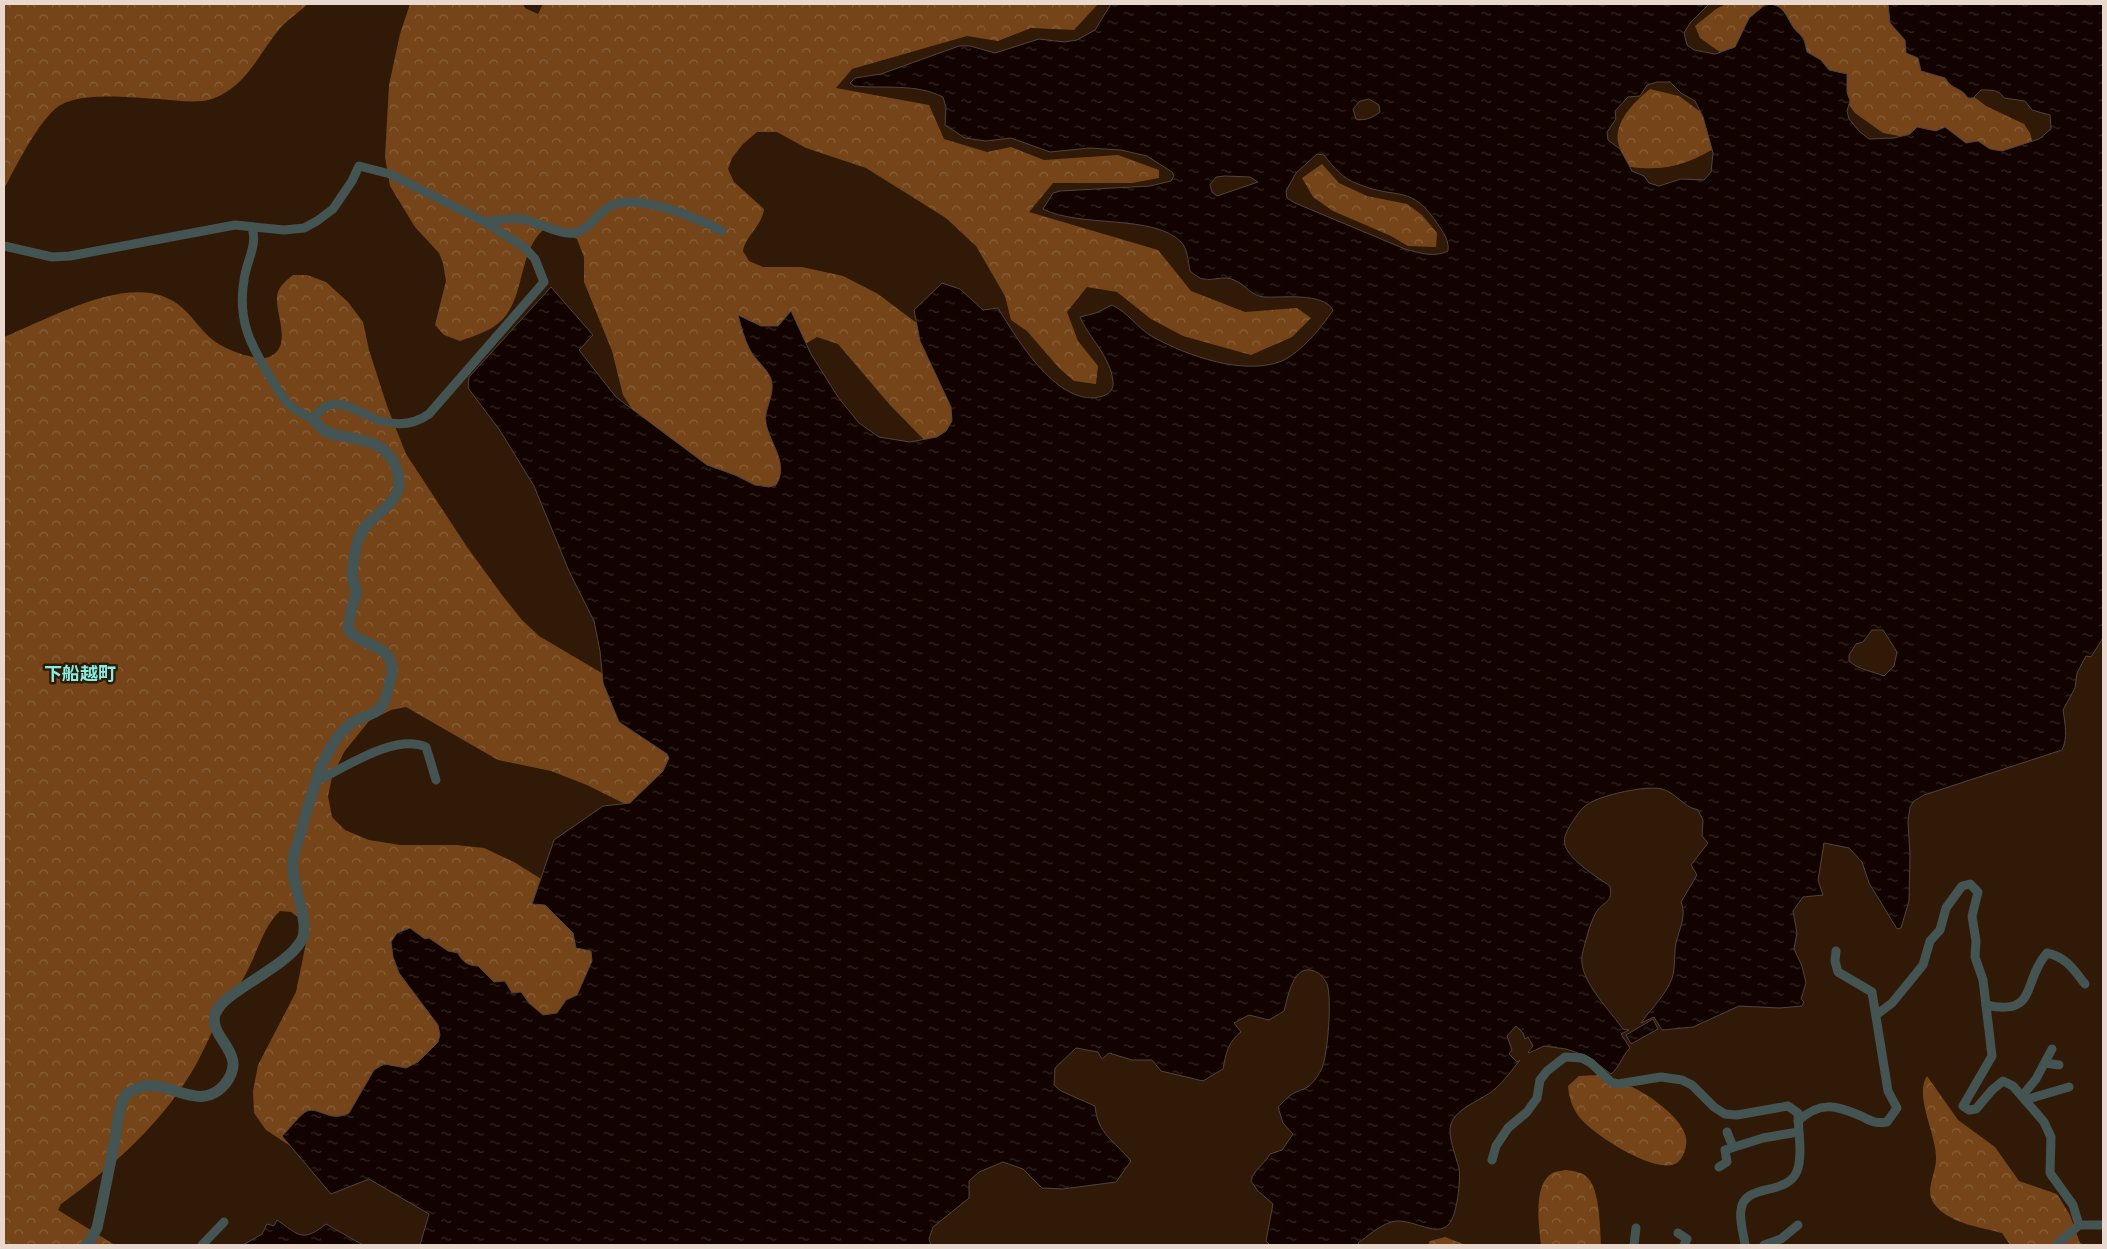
<svg xmlns="http://www.w3.org/2000/svg" width="2107" height="1249" viewBox="0 0 2107 1249" font-family="'Libre Baskerville','Noto Sans JP',serif">
<style>
.forest{fill:url(#forest-crowns)}
.water{fill:url(#water-ripples);stroke:#52433e;fill-rule:evenodd}
.lines{fill:none;stroke-linecap:round;stroke-linejoin:round}
.minor{stroke:#435452;stroke-width:9}
.tertiary{stroke:#435452;stroke-width:11}
.labels{text-anchor:middle;dominant-baseline:central;stroke-width:5;stroke-linejoin:round;paint-order:stroke}
.quarter-label{font-size:18px;font-weight:bold;fill:#84efe5;stroke:#301a07}
</style>
<defs>
<pattern id="forest-crowns" width="20" height="18" patternUnits="userSpaceOnUse" patternTransform="scale(1.25)"><rect width="20" height="18" fill="#754519"/><path d="M2 6a3 3 0 1 1 6 0M12 15a3 3 0 1 1 6 0" fill="none" stroke="#895f39"/></pattern>
<pattern id="water-ripples" width="26" height="14" patternUnits="userSpaceOnUse" patternTransform="scale(1.25)"><rect width="26" height="14" fill="#120300"/><path d="M2 4q2-2 4 0t4 0M15 11q2-2 4 0t4 0" fill="none" stroke="#342724"/></pattern>
</defs>
<rect width="100%" height="100%" fill="#301a07"/>
<g class="forest">
<path d="M4 4H308C300 11 290 18 282 26 259 52 248 86 212 99 196 104 176 100 159 99 133 98 76 90 55 109 36 126 16 166 4 189Z"/>
<path d="M410 4H523L525 8 538 14 543 4H1098L1074 30 1031 28 998 41 967 36 852 69 836 88 929 105 944 139 987 152 1011 147 1044 160 1118 155 1159 170V178L1132 183H1053L1029 212 1158 250 1191 291 1245 312 1297 308 1311 318 1292 337 1251 355 1183 336 1151 319 1117 292 1087 287 1067 312 1078 341 1098 366 1096 384 1074 381 1059 368 1027 331 1011 320 1005 296 976 246 946 218 866 168 806 148 777 132H757L743 144 732 158 728 169 734 182 764 209C762 226 746 235 743 251L749 261 763 267H802L843 276 878 294 958 354 977 434 938 454 890 405 838 344 817 337 805 344 806 527 645 429 623 395 612 351 584 282V257L577 239 564 232 544 229C517 254 526 295 502 320 491 331 474 336 460 341L444 335 435 325 446 281 443 263 439 253 415 227 390 186 385 157 389 85 400 34Z"/>
<polygon points="1726,4 1923,4 1950,78 1986,106 2024,124 2030,133 2034,148 2023,159 1883,133 1855,113 1826,74 1727,57 1700,38 1695,26 1716,9"/>
<path d="M1650 89 1679 96 1702 113 1722 144C1691 163 1668 172 1630 167 1627 161 1621 153 1619 146 1612 123 1634 102 1650 89Z"/>
<polygon points="1322,164 1339,183 1367,196 1407,204 1422,215 1437,233 1436,247 1408,246 1391,236 1333,211 1313,197 1302,178"/>
<path d="M293 275H307L326 282 348 302 363 322 369 350 387 406 406 454 467 547 502 595 522 620 539 636 610 678 695 787 637 810 587 785 551 771 498 760 406 707 391 710 369 721 344 752 332 777 328 796 332 817 345 830 369 840 400 845H456L484 848 514 862 578 902 636 1008 468 1040 295 1149 266 1130 254 1113 253 1091 258 1065 296 992 307 938 298 917 291 912 280 911C263 926 256 957 244 977 238 989 229 1001 222 1013 211 1032 203 1054 191 1073 159 1126 111 1168 61 1204L58 1210 115 1245H4V337C47 320 121 277 167 298 184 305 194 321 206 334 217 345 234 353 249 356 257 358 264 360 271 356 294 344 272 309 278 292 281 284 287 280 293 275Z"/>
<path d="M1600 1075C1610 1079 1622 1083 1632 1087 1650 1095 1692 1124 1686 1146 1685 1152 1682 1159 1677 1163 1656 1176 1593 1134 1580 1118 1572 1108 1569 1097 1568 1086L1579 1076Z"/>
<path d="M1927 1076 1958 1120 1995 1147 2019 1181 2057 1194 2070 1215 2080 1243 2085 1245H2010L2002 1233C1980 1227 1951 1224 1935 1205 1923 1191 1937 1173 1936 1157 1936 1133 1914 1096 1927 1076Z"/>
<path d="M1566 1170C1574 1171 1582 1172 1588 1178 1600 1191 1600 1228 1601 1245H1541C1539 1227 1533 1186 1551 1174 1555 1171 1561 1171 1566 1170Z"/>
<polygon points="1445,1237 1466,1245 1428,1245 1430,1241"/>
</g>
<g class="water">
<path d="M1111 4H1709L1690 23 1684 33 1687 45 1694 50 1715 54 1735 47 1749 18 1766 4C1785 4 1785 16 1794 28 1796 32 1800 33 1802 37 1805 40 1806 48 1807 52L1821 60 1829 70 1847 74V92L1850 101 1847 111 1849 119 1859 131 1869 139 1894 138 1910 134 1917 127 1936 131 1945 127 1966 143 1978 141 1990 149 2002 151 2039 139 2051 129 2050 115 2032 110 2025 101 2004 98C1999 89 1990 90 1981 90L1973 98H1968C1960 86 1953 91 1945 78L1921 71 1918 58 1906 53 1905 40 1890 23 1888 4H2103V638L2091 657 2086 656 2077 673 2075 688 2063 710C2065 723 2068 738 2062 750L1924 795 1914 801 1910 807 1908 822 1910 854 1909 901 1901 928 1897 929 1869 883 1862 862 1849 848 1824 843 1818 880 1823 895 1803 897 1793 911 1797 933 1794 949 1802 966 1806 983 1801 999 1804 1002 1802 1006 1780 1008 1739 1006 1693 1027 1662 1030 1654 1017 1641 1023C1650 1010 1661 1000 1669 985 1677 971 1673 958 1676 943 1679 930 1687 915 1681 902L1697 875 1691 865 1708 843 1702 836 1703 820 1698 810C1683 807 1675 792 1662 789 1647 785 1601 795 1588 804 1580 809 1576 817 1571 824 1567 831 1563 837 1565 845 1569 860 1597 877 1610 886 1613 903 1605 900 1597 911 1591 921 1589 929 1586 940 1584 948 1581 955 1582 963 1584 985 1611 1012 1623 1029L1629 1030 1621 1034 1630 1048C1622 1056 1619 1068 1611 1074L1587 1056 1566 1049 1544 1046 1529 1053 1528 1052 1533 1046 1528 1037 1525 1039 1523 1033 1516 1026 1507 1036 1512 1050 1509 1054 1517 1062 1520 1060C1512 1070 1504 1081 1495 1089 1481 1101 1457 1107 1451 1124 1447 1134 1456 1157 1459 1168 1461 1180 1457 1215 1449 1224 1436 1239 1410 1216 1391 1222 1379 1226 1368 1236 1358 1243L1360 1245H1270L1266 1241 1273 1204 1258 1191 1251 1181C1254 1169 1264 1165 1270 1154L1282 1150 1293 1134 1283 1123 1278 1107C1282 1103 1287 1098 1292 1094 1297 1091 1304 1090 1309 1086 1313 1083 1320 1073 1322 1068 1328 1053 1332 998 1327 984 1324 978 1320 973 1314 971 1293 963 1288 997 1284 1011L1269 1020 1249 1015 1234 1023 1241 1032C1228 1042 1226 1053 1223 1069L1203 1081 1161 1071 1152 1060H1132L1109 1053 1102 1059 1098 1052 1076 1048 1055 1068 1054 1085 1061 1091 1095 1106C1098 1135 1114 1140 1131 1161L1116 1182 1063 1189 1042 1188 1023 1169 1003 1162 979 1172 969 1181V1198L933 1227 929 1239 931 1245H420L429 1214 369 1179 331 1194 282 1136C288 1131 300 1114 307 1111 320 1107 330 1123 349 1113L374 1070 384 1064 406 1068 418 1062 438 1042 440 1035 438 1025 399 973 393 957 391 942 397 933 410 928 425 939 429 938 448 951 458 953C462 962 469 966 478 966L494 982 505 981 512 993 521 992 529 1003 543 1015 557 1013 566 1000 577 995 592 961 591 951 576 948 573 933 545 905 532 904 554 840 603 806 630 803 663 771 669 758 667 754 619 722 603 683 600 651 594 621 569 571 534 486 499 429 468 388 469 377 551 287 593 335 579 350 616 397 707 465 735 475 755 485 769 487 776 485C789 464 771 445 766 424 763 409 776 395 771 379 767 368 754 359 749 348 744 338 741 326 738 315L761 326H778L791 311 811 354 838 397 859 423 879 437 910 442 937 437 946 431 952 421 951 407 920 341 914 310 942 283 960 289 983 310 998 308C1017 339 1059 410 1103 396 1110 394 1114 388 1113 382 1111 357 1089 338 1080 317L1096 313 1112 305C1128 312 1138 329 1153 337 1188 356 1244 376 1282 361 1300 353 1323 326 1333 310 1323 292 1282 298 1264 297 1251 296 1245 284 1234 280 1224 275 1214 281 1204 279 1199 279 1194 274 1190 271 1188 262 1188 249 1181 242 1154 214 1080 228 1043 209L1053 193 1060 191 1150 186 1171 181 1174 176 1172 172 1147 156 1121 150 1090 148 1050 152 1011 138 986 141 965 138 945 125 946 107 943 97C915 83 884 89 854 86L850 83 855 78 881 74 959 46H970L995 53 1039 39 1064 42 1077 40 1095 30ZM1657 82H1670L1681 93 1695 101 1703 117 1713 153 1711 172 1704 180 1681 179 1659 186 1649 183 1644 176 1632 171 1620 149 1608 140 1607 132 1616 119 1615 111 1628 97 1640 96 1647 85ZM1369 99 1379 105 1380 112C1372 118 1365 121 1356 119L1353 109 1360 101ZM1317 154 1324 155C1334 168 1342 178 1358 184 1399 201 1410 182 1439 226 1445 235 1449 241 1448 251 1434 258 1420 253 1405 249L1295 203 1287 198 1286 191 1296 173ZM1225 176 1250 177 1258 182 1217 196 1212 192 1210 185 1216 177ZM1872 630H1883L1897 652 1894 666 1884 676C1872 671 1859 670 1849 661V655L1856 644 1863 642Z"/>
<polygon points="1653,1019 1658,1029 1631,1044 1626,1035"/>
<path d="M277 1220C299 1235 302 1243 326 1224L363 1245H243L262 1234 267 1224 274 1226Z"/>
</g>
<g class="lines">
<g class="minor">
<path d="M485 222C497 220 511 217 523 219 537 222 560 235 574 233 588 230 596 216 607 208 633 190 697 218 722 231"/>
<path d="M4 246 52 257 70 256 235 225 284 230 304 228 317 221 333 209 352 181 359 166 390 174 485 222 525 248 535 259 544 282 429 414C415 424 398 426 381 421 356 413 334 388 313 419 305 415 296 411 290 405 282 399 277 388 272 380 251 346 237 321 244 280 246 262 258 245 252 228"/>
<path d="M316 781C345 768 394 733 426 747L436 780"/>
<path d="M1986 1005C2038 1017 2022 981 2047 953 2066 957 2074 970 2085 984"/>
<polyline points="1876,1015 1892,1003 1923,965 1930,941 1940,930 1946,908 1962,886 1970,884 1978,892 1972,916 1976,941 1975,957 1983,980 1992,1056 1963,1106 1969,1110 1976,1109 1992,1090 2003,1081 2013,1086 2044,1122 2051,1137 2050,1173 2073,1205 2079,1225"/>
<polyline points="2045,1063 2059,1065"/>
<polyline points="2022,1096 2036,1079 2052,1049"/>
<polyline points="2025,1100 2069,1087"/>
<path d="M1798 1121C1820 1101 1835 1105 1861 1116 1871 1121 1876 1124 1887 1122L1897 1108 1888 1091 1872 992 1838 972 1835 961 1836 951"/>
<polyline points="1727,1132 1733,1147"/>
<path d="M1492 1160 1496 1146 1508 1128 1527 1112 1537 1098 1540 1080 1547 1071 1565 1057 1582 1058 1591 1063 1611 1082 1618 1084 1661 1077 1682 1080 1692 1085 1714 1107 1725 1114 1737 1115 1788 1106 1798 1113C1798 1129 1803 1157 1797 1171 1787 1197 1744 1182 1741 1210 1739 1221 1744 1235 1745 1245"/>
<polyline points="1719,1167 1727,1162 1725,1150 1763,1138 1798,1132"/>
<polyline points="1678,1233 1687,1239 1684,1245"/>
<polyline points="202,1245 224,1222"/>
<polyline points="1634,1245 1636,1228"/>
<polyline points="1764,1245 1781,1239 1798,1225"/>
<polyline points="2056,1245 2079,1225 2103,1225"/>
</g>
<path class="tertiary" d="M86 1245 89 1243 97 1228C103 1201 108 1173 114 1145 117 1131 117 1106 127 1094 129 1092 132 1091 134 1090 164 1072 197 1117 225 1084 250 1053 208 1039 215 1014 222 992 286 968 301 941 312 923 290 884 293 862 293 853 298 843 300 834 306 813 312 793 319 772 326 754 335 737 349 725 369 709 381 721 388 689 389 682 393 676 392 669 391 643 360 647 348 629L351 610 357 591C350 578 352 573 354 558 356 547 358 536 366 526 380 509 407 499 397 470 385 435 354 442 327 432 322 430 317 423 313 419"/>
</g>
<g class="labels">
<g class="quarter-label">
<text x="80" y="674">下船越町</text>
</g>
</g>
<rect width="2107" height="1249" fill="none" stroke="#e8d8cd" stroke-width="10"/>
</svg>
